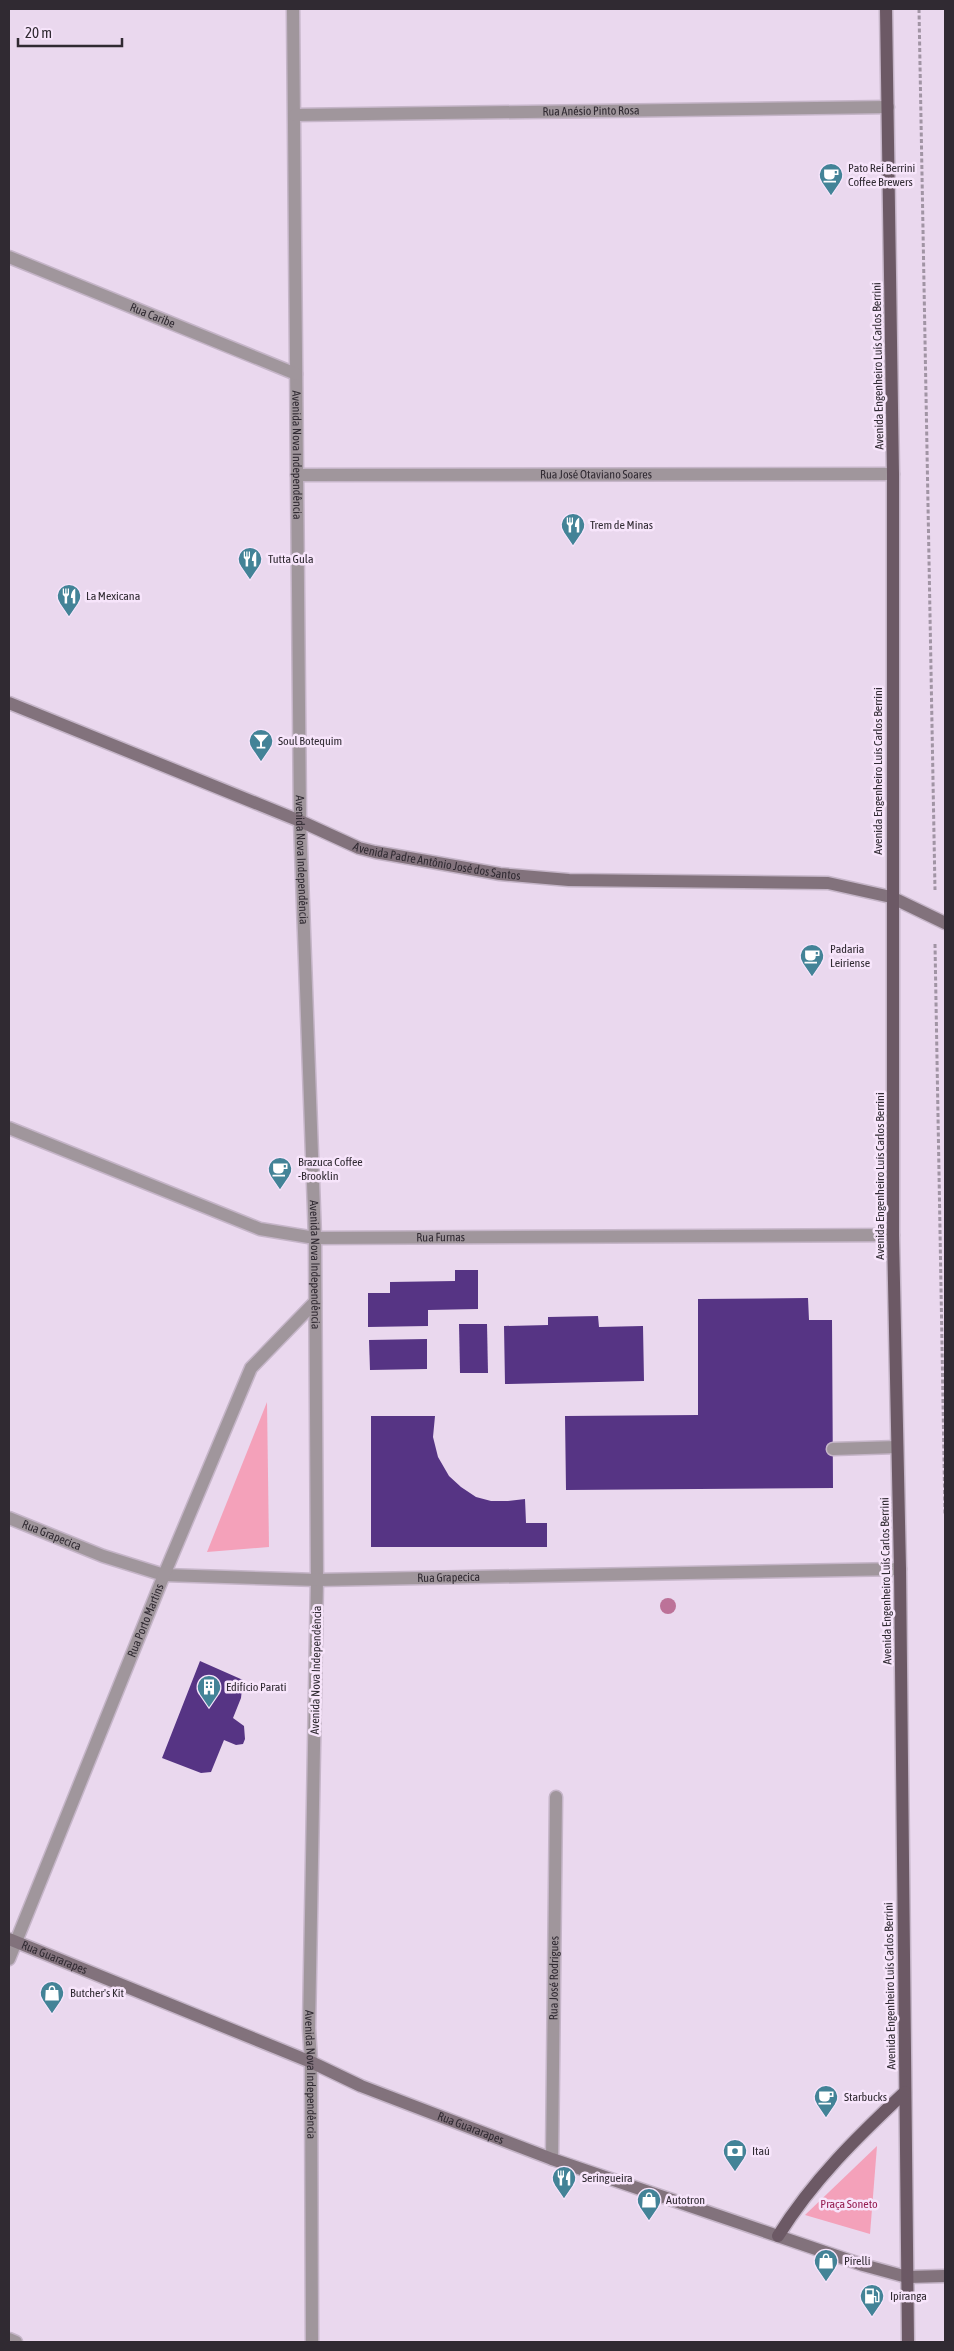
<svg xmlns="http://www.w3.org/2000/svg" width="954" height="2351" viewBox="0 0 954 2351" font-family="'Asap Condensed',sans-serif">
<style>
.park{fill:#f4a1ba}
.building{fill:#563484}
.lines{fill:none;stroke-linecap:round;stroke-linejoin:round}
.lane-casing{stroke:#c5b5c8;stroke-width:15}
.street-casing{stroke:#c5b5c8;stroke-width:15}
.secondary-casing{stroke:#c5b5c8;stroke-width:15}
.primary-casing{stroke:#c5b5c8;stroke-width:15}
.path{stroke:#a194a4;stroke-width:3;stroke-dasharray:4 2.5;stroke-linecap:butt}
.lane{stroke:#a0969c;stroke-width:12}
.street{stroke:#a0969c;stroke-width:12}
.secondary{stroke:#82727c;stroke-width:12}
.primary{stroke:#6c5965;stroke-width:12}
.tree{fill:#bc7298}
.labels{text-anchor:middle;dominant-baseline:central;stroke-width:5;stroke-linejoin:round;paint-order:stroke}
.street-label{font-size:12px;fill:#302a32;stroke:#f7e5fb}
.poi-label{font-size:12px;fill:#302a32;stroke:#f7e5fb;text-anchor:start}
.park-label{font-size:12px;fill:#961e52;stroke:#f7e5fb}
</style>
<rect width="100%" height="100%" fill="#ead8ee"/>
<g class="park">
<polygon points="267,1402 269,1547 207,1552"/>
<polygon points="877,2146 870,2234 805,2215"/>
</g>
<g class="building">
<polygon points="455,1270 478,1270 478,1309 428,1310 428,1326 368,1327 368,1293 390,1293 390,1282 455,1281"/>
<polygon points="808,1298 809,1320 832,1320 833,1488 566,1490 565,1416 698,1415 698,1299"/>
<polygon points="598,1316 599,1327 643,1326 644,1381 505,1384 504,1326 548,1325 548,1317"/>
<polygon points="459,1324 487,1324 488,1373 460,1373"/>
<polygon points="427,1339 427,1369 370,1370 369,1340"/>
<polygon points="371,1416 435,1416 433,1437 438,1457 449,1476 461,1487 476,1497 491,1501 508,1501 525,1499 526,1523 547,1523 547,1547 371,1547"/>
<polygon points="200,1661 243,1680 241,1698 233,1718 244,1726 245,1739 243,1744 236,1745 224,1740 211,1772 201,1773 162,1758"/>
</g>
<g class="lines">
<g class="lane-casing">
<polyline id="lane" points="833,1449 897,1447"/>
</g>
<g class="street-casing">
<g id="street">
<path id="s1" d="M293 9 300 821 315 1238 317 1580 309 2028 311 2062 312 2342"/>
<path id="s2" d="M295 115 888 107"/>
<path id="s3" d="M9 257 296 374"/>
<path id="s4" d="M297 475 893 474"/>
<path id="s5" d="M9 1128 260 1229 315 1238 893 1235"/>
<path id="s6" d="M9 1518 103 1556 164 1575 317 1580 900 1569"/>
<path id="s7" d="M9 1959 164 1575 251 1368 315 1302"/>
<path id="s8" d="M552 2159 556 1797"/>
<polyline points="9,2339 16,2342"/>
</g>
</g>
<g class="secondary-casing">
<g id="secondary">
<path id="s9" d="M9 703 300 821 359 848 375 852 500 874 569 880 828 883 891 897 945 923"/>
<path id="s10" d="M9 1939 311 2062 361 2086 552 2159 863 2265 907 2277 945 2276"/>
</g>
</g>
<g class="primary-casing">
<g id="primary">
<polyline points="886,9 893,474 893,1235 900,1569 908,2342"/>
<path d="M778 2236C813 2180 857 2137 905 2092"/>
</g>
</g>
<g class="path">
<polyline points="919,9 935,890"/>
<polyline points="935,944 945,1516"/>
</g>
<use href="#lane" class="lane"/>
<use href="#street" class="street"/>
<use href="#secondary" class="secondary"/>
<use href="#primary" class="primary"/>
</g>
<circle class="tree" cx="668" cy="1606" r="8"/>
<defs>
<g id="cafe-pin" transform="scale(1.25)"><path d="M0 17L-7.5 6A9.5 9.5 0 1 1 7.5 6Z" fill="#438397" stroke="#f7e5fb"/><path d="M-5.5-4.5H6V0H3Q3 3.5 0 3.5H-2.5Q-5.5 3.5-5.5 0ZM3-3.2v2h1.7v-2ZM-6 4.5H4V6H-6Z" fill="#fff"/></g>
<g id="restaurant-pin" transform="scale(1.25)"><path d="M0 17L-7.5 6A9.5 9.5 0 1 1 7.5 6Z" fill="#438397" stroke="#f7e5fb"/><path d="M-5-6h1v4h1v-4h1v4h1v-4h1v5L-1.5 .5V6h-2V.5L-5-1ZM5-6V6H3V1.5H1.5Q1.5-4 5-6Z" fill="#fff"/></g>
<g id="bar-pin" transform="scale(1.25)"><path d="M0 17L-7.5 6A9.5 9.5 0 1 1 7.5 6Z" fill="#438397" stroke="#f7e5fb"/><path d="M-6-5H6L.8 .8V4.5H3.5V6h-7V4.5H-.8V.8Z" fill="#fff"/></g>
<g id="building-pin" transform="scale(1.25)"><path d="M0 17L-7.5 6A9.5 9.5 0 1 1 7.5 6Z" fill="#438397" stroke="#f7e5fb"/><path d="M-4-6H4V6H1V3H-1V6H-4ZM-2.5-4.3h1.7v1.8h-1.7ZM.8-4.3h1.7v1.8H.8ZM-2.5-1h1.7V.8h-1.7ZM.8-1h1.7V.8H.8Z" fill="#fff"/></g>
<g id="shop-pin" transform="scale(1.25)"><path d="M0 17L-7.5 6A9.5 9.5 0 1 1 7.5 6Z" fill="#438397" stroke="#f7e5fb"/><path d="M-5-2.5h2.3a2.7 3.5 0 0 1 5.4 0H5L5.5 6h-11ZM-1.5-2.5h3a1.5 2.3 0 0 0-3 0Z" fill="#fff"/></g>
<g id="bank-pin" transform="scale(1.25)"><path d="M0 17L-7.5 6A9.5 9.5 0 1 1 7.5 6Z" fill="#438397" stroke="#f7e5fb"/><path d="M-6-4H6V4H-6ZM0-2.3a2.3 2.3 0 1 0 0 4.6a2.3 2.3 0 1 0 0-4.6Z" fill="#fff"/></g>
<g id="fuel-pin" transform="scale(1.25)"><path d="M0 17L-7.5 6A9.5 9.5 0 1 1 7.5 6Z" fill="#438397" stroke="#f7e5fb"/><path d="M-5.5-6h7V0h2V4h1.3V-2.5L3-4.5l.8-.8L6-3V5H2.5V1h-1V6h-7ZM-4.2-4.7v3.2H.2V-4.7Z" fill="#fff"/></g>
</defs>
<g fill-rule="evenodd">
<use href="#cafe-pin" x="831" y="175"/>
<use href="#restaurant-pin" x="573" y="525"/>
<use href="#restaurant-pin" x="250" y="559"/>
<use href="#restaurant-pin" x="69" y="596"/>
<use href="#bar-pin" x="261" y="741"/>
<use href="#cafe-pin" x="812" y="956"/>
<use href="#cafe-pin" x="280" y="1169"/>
<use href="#building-pin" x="209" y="1687"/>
<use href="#shop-pin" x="52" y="1993"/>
<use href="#cafe-pin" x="826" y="2097"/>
<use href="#bank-pin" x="735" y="2151"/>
<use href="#restaurant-pin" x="564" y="2178"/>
<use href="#shop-pin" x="649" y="2200"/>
<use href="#shop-pin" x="826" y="2261"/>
<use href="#fuel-pin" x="872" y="2296"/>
</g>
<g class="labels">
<g class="street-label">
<text stroke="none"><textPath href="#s2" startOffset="296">Rua Anésio Pinto Rosa</textPath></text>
<text stroke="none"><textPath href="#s3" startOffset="155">Rua Caribe</textPath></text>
<text transform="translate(878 366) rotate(-91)">Avenida Engenheiro Luís Carlos Berrini</text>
<text stroke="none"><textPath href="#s1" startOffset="446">Avenida Nova Independência</textPath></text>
<text stroke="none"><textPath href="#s4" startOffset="299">Rua José Otaviano Soares</textPath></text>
<text transform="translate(878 771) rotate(-90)">Avenida Engenheiro Luís Carlos Berrini</text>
<text stroke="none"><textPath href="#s9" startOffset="458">Avenida Padre Antônio José dos Santos</textPath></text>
<text stroke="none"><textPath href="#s1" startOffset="851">Avenida Nova Independência</textPath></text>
<text transform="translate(880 1176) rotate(-90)">Avenida Engenheiro Luís Carlos Berrini</text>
<text stroke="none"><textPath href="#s5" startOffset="452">Rua Furnas</textPath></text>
<text stroke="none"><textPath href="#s1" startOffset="1256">Avenida Nova Independência</textPath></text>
<text stroke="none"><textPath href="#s6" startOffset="46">Rua Grapecica</textPath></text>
<text stroke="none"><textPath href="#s6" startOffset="450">Rua Grapecica</textPath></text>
<text transform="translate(886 1581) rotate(-91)">Avenida Engenheiro Luís Carlos Berrini</text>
<text stroke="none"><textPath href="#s7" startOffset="365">Rua Porto Martins</textPath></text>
<text transform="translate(316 1670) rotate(-89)">Avenida Nova Independência</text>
<text stroke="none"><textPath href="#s10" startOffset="49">Rua Guararapes</textPath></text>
<text stroke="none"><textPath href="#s8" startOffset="181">Rua José Rodrigues</textPath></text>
<text transform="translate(890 1986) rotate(-91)">Avenida Engenheiro Luís Carlos Berrini</text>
<text stroke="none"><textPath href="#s1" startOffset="2066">Avenida Nova Independência</textPath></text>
<text stroke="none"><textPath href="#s10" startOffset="499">Rua Guararapes</textPath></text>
</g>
<g class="poi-label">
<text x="848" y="168">Pato Rei Berrini<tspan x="848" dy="14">Coffee Brewers</tspan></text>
<text x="590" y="525">Trem de Minas</text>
<text x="268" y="559">Tutta Gula</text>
<text x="86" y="596">La Mexicana</text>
<text x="278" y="741">Soul Botequim</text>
<text x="830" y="949">Padaria<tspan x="830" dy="14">Leiriense</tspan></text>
<text x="298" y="1162">Brazuca Coffee<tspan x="298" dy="14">-Brooklin</tspan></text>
<text x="226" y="1687">Edifício Parati</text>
<text x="70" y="1993">Butcher's Kit</text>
<text x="844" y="2097">Starbucks</text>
<text x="752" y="2151">Itaú</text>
<text x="582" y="2178">Seringueira</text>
<text x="666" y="2200">Autotron</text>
<text x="844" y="2261">Pirelli</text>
<text x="890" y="2296">Ipiranga</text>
</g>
<g class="park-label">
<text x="849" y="2204">Praça Soneto</text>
</g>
</g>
<rect width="954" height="2351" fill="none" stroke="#302a32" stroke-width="20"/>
<path d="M18 38v8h104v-8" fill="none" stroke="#302a32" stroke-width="2.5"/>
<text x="25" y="38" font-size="15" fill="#302a32" stroke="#f7e5fb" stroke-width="4" paint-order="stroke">20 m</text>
</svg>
